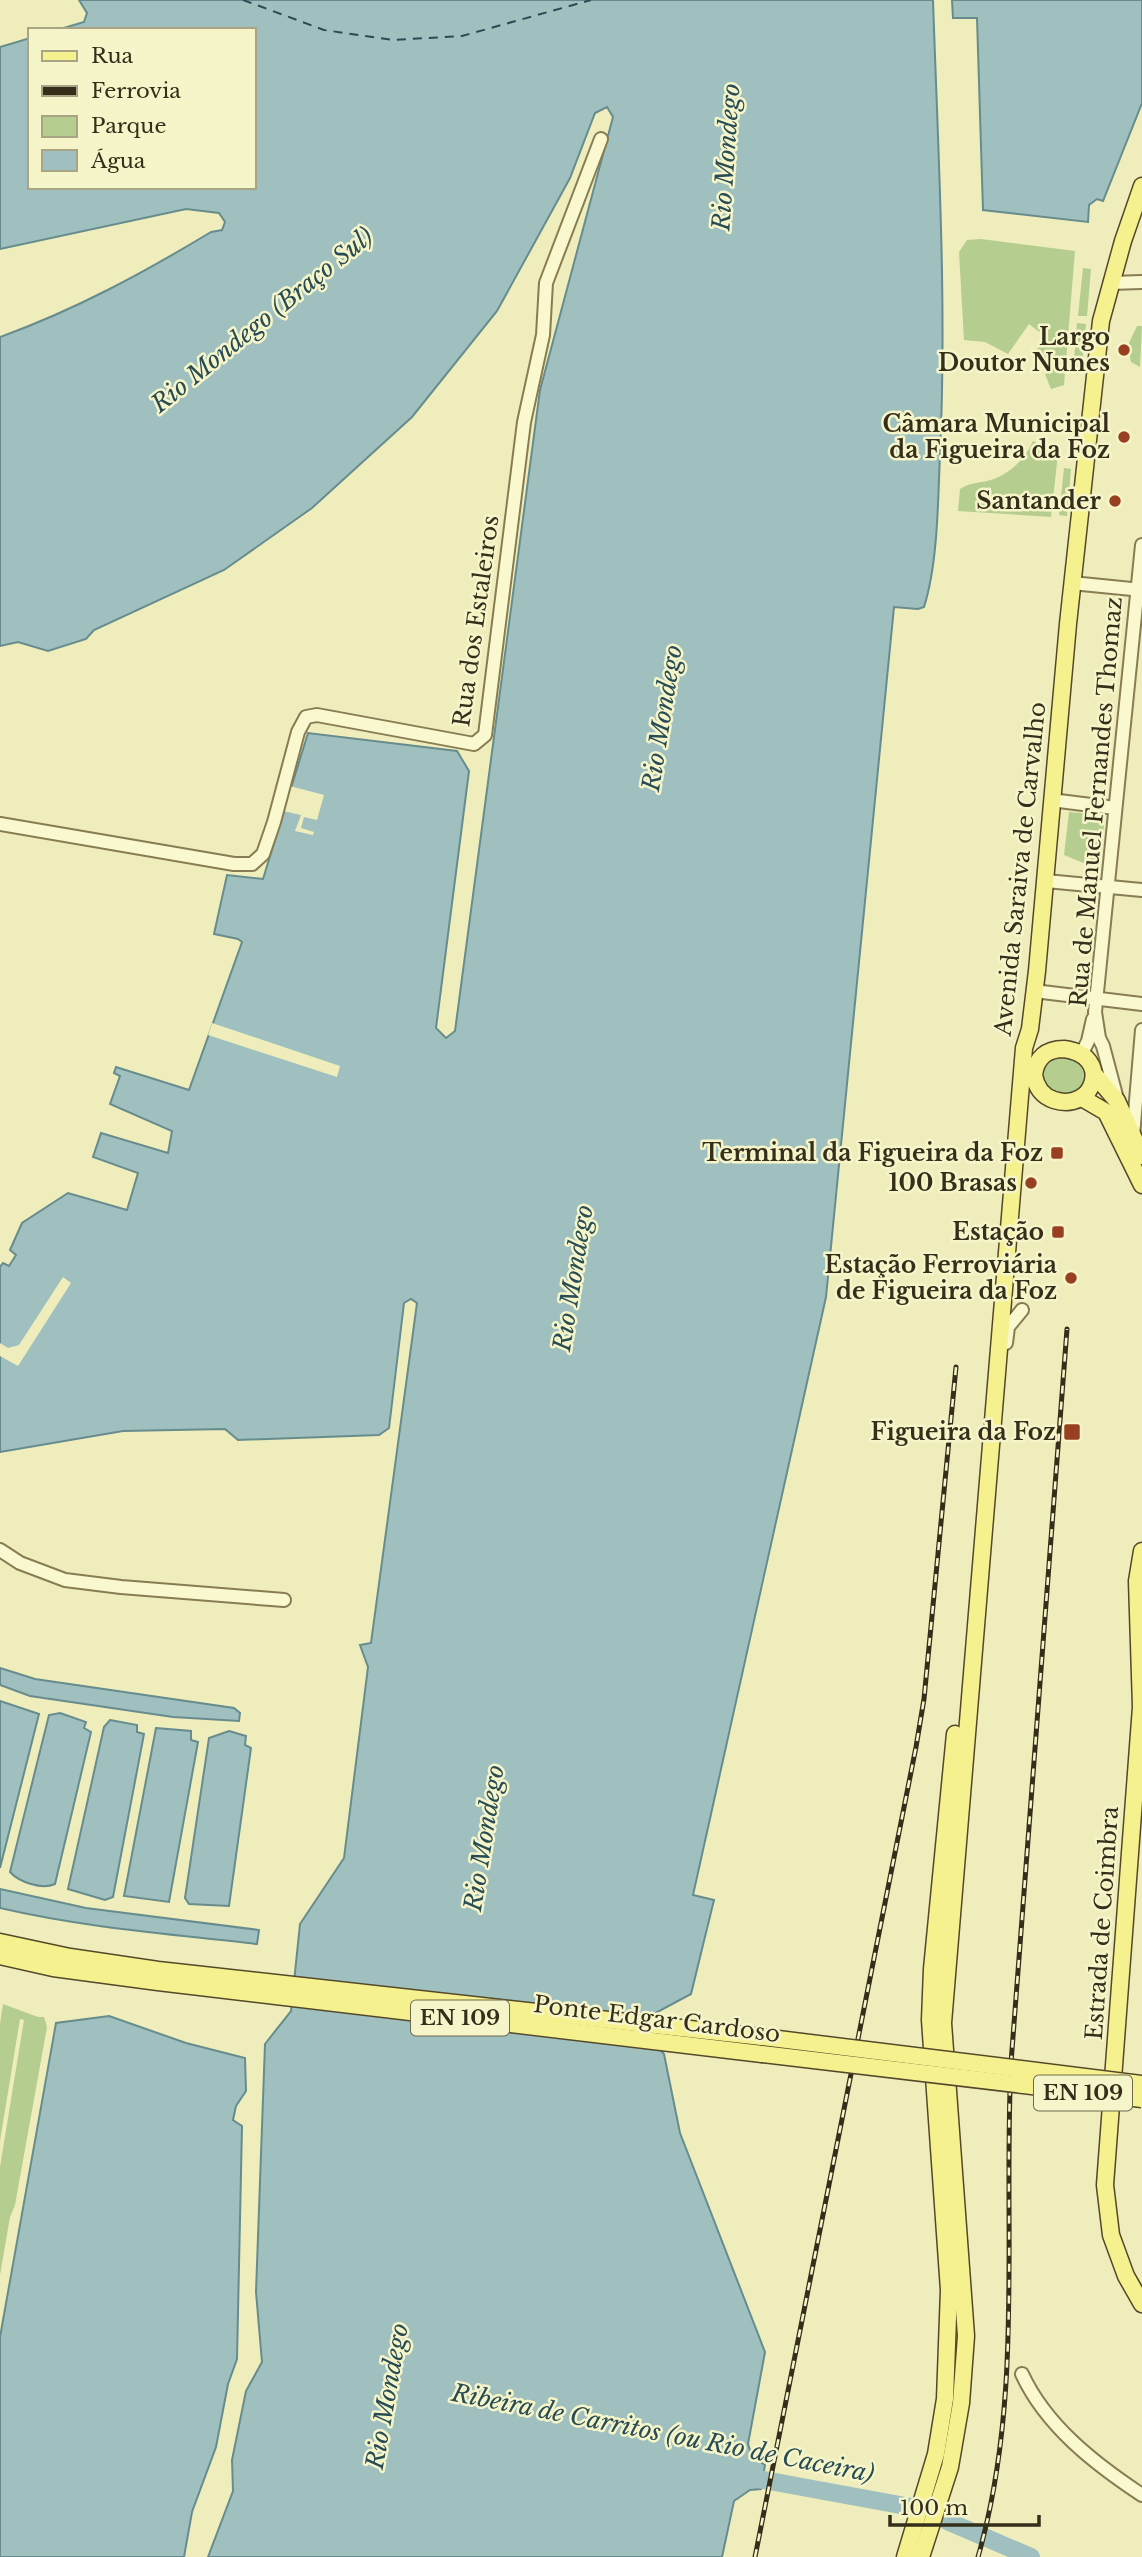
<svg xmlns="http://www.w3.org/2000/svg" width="1142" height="2557" viewBox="0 0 1142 2557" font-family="'Libre Baskerville',serif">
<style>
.green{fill:#b5cd8f}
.water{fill:#9fc0bf;stroke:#678c8d;stroke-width:2}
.pier{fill:#efedbb}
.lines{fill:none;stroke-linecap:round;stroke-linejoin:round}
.river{stroke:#9fc0bf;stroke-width:18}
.ferry{stroke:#284c55;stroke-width:2;stroke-dasharray:9 7;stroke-linecap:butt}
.minor-casing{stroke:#877c54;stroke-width:16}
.major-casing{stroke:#534829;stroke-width:19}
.minor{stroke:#faf8ce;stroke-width:12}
.major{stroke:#f6f18f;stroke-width:16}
.rail-casing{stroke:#352e1a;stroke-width:5}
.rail{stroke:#f6f5ca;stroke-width:2.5;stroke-dasharray:8;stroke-linecap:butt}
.major-bridge-casing{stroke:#534829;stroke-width:19;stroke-linecap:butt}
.major-bridge{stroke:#f6f18f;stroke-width:16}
.poi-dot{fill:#984022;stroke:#f6f5ca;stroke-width:2.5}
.labels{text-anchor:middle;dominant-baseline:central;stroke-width:5;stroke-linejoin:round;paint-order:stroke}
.shield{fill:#f6f5ca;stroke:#6f6a4f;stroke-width:2}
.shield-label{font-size:21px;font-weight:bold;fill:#352e1a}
.poi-label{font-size:23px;font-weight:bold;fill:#352e1a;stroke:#f6f5ca;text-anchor:end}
.street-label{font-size:23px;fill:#352e1a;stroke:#f6f5ca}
.water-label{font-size:24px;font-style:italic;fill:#284c55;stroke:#f6f5ca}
</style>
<rect width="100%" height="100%" fill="#efedbb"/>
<g class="green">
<polygon points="981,239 1075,251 1064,385 1051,389 1045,374 1050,369 1037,349 1047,338 1029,324 1008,354 985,342 964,340 959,252 967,240"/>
<polygon points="1083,268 1091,269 1087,316 1078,316"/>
<polygon points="1077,323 1086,324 1081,373 1073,372"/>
<polygon points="1137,326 1142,326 1140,367 1131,362 1128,345"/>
<path d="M1033 441 1058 454 1051 517 958 511 960 489C970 483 977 483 987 481 1008 476 1025 460 1033 441Z"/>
<polygon points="1064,468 1071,469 1067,516 1059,515"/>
<polygon points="1069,812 1105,815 1100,865 1086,864 1064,855"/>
<path d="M1058 1057 1075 1059 1084 1067 1086 1080C1084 1083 1083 1087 1080 1090 1065 1104 1036 1088 1045 1066Z"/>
<polygon points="3,2004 38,2017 44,2017 47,2027 15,2205 10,2217 0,2275 0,2167 24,2020 20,2019 0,2141 0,2024"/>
</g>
<g class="water">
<path d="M79 0H933C938 151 947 303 940 453 938 500 938 563 924 607L918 609 894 607 826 1297 693 1895 714 1900 691 1994 646 2018 647 2036 664 2054 680 2133 765 2352 748 2444 752 2456 765 2465 761 2489 750 2490 734 2501 722 2557H208L233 2491 232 2460 246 2391 262 2362 256 2292 265 2044 291 2011 300 1924 344 1858 368 1667 360 1645 371 1643 417 1303 411 1299 404 1303 389 1428 379 1435 238 1440 225 1429 123 1431 0 1452V1267L3 1263 9 1266 16 1255 10 1250 22 1223 68 1193 127 1210 138 1173 93 1157 101 1133 168 1153 172 1131 110 1104 120 1076 114 1073 116 1067 189 1090 242 942 238 939 214 934 227 875 263 879 308 733 457 751 469 771 436 1028 446 1038 455 1031 540 390 613 117 607 107 595 113 570 178 497 311 412 417 312 508 224 570 94 630 86 639 48 651 18 642 0 646V337C75 310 143 273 211 232L222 230 225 222 219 213 186 209 0 249V47L30 38V187H254V30H57L84 22 87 13Z"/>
<polygon points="952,0 1142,0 1142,103 1103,201 1097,199 1089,205 1088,222 983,210 977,18 953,18"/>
<polygon points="0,1668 35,1679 234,1708 240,1713 239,1721 173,1717 30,1696 0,1685"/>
<polygon points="0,1701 39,1714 0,1868"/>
<path d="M60 1713 86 1722 84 1728 91 1732 55 1884C42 1890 19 1882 10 1872L49 1715Z"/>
<polygon points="110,1720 137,1725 137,1732 144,1734 113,1897 105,1900 68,1889 104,1727"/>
<polygon points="156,1728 191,1731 191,1740 198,1742 169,1902 124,1896"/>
<polygon points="229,1731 246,1736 245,1745 251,1748 229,1906 189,1904 185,1898 209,1738"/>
<path d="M0 1889 86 1908 259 1930 257 1944C170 1934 86 1928 0 1908Z"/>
<polygon points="109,2016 186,2043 245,2058 246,2091 236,2106 233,2120 242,2126 237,2359 228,2384 216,2447 192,2512 184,2557 0,2557 0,2337 56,2023"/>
</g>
<g class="pier">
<polygon points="290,786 324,795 317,820 304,817 301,828 314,832 313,835 295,831 301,815 283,811"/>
<polygon points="212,1023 340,1066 337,1077 208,1035"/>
<polygon points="63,1277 71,1283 18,1366 0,1356 0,1343 8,1348 19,1345"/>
</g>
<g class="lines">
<g class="river">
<polyline points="742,2476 911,2507"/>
<polyline points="947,2521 1031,2557"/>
</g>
<polyline class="ferry" points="243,0 324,30 393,40 462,36 591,0"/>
<g class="minor-casing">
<g id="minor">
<polyline points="1110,283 1142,282"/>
<polyline points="1072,583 1142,590"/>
<polyline points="1051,800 1115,808"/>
<polyline points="0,824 234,864 252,864 263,854 274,822 298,732 306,717 317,715 474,744 485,735 524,422 543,335 546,283 601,139"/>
<polyline points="1046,881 1142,890"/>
<polyline points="1034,991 1142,1004"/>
<polyline points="1082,1053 1088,1041 1093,1019"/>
<polyline points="1117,1099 1103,1046 1099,1038 1095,1012 1142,545"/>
<polyline points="1133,1136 1142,1030"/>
<polyline points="1006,1343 1008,1327 1022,1310"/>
<polyline points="0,1550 20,1563 65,1580 121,1587 284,1600"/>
<path d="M1022 2374C1046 2426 1095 2464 1142 2495"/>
</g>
</g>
<g class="major-casing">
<g id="major">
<path d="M1064 1049C1113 1055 1095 1113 1054 1100 1042 1096 1036 1087 1034 1075 1036 1058 1046 1049 1064 1049Z"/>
<polyline points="1094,1074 1117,1101 1142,1156"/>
<polyline points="1082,1098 1106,1112 1142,1185"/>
<polyline points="1142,1551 1137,1581 1141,1707 1105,2185 1111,2235 1126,2276 1142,2304"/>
<polyline points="0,1942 70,1957 158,1970 762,2037"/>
<polyline points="0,1956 53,1968 158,1982 762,2054"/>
<polyline points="905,2557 936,2454 945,2399 949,2290 930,2020 932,1969 955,1734"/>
<polyline points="921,2557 950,2467 961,2403 966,2336 943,2023 1024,1048 1030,1029 1037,971 1068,624 1101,321 1123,241 1142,186"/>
</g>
</g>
<use href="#minor" class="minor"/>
<use href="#major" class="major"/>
<g class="rail-casing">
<g id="rail">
<polyline points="755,2557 916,1747 924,1699 956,1367"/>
<path d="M978 2557C1024 2396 1003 2228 1011 2063L1067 1329"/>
</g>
</g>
<use href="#rail" class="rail"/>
<g class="major-bridge-casing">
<g id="major-bridge">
<polyline points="762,2037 1142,2084"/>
<polyline points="762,2054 1142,2099"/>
</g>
</g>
<use href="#major-bridge" class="major-bridge"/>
</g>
<g class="poi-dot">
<circle cx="1124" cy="350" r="7"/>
<circle cx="1124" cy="437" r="7"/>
<circle cx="1115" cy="501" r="7"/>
<rect x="1050" y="1146" width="14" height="14" rx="3.5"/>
<circle cx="1031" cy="1183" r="7"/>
<rect x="1051" y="1225" width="14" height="14" rx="3.5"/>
<circle cx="1071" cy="1278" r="7"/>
<rect x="1063" y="1423" width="18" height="18" rx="3.5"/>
</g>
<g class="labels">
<g class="shield">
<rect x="411" y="2000.5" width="98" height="35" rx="5"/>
<rect x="1034" y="2075.5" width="98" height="35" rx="5"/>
</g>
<g class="shield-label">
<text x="460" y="2018">EN 109</text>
<text x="1083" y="2093">EN 109</text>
</g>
<g class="poi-label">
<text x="1110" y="337">Largo<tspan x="1110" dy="26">Doutor Nunes</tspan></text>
<text x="1110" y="424">Câmara Municipal<tspan x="1110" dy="26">da Figueira da Foz</tspan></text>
<text x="1101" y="501">Santander</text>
<text x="1043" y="1153">Terminal da Figueira da Foz</text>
<text x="1017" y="1183">100 Brasas</text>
<text x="1044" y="1232">Estação</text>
<text x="1057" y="1265">Estação Ferroviária<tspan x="1057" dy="26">de Figueira da Foz</tspan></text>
<text x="1056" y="1432">Figueira da Foz</text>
</g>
<g class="street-label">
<text transform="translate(476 621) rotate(-82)">Rua dos Estaleiros</text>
<text transform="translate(1096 802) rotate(-85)">Rua de Manuel Fernandes Thomaz</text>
<text transform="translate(1020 869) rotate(-84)">Avenida Saraiva de Carvalho</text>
<text transform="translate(1102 1923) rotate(-86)">Estrada de Coimbra</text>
<text transform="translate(657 2019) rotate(7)">Ponte Edgar Cardoso</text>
</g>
<g class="water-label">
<text transform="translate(726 157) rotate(-86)">Rio Mondego</text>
<text transform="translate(262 320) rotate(-39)">Rio Mondego (Braço Sul)</text>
<text transform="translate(662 718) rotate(-81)">Rio Mondego</text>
<text transform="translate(573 1278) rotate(-81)">Rio Mondego</text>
<text transform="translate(484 1838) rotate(-81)">Rio Mondego</text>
<text transform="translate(387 2396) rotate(-80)">Rio Mondego</text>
<text transform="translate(663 2433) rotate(11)">Ribeira de Carritos (ou Rio de Caceira)</text>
</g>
</g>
<rect x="28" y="28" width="228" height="161" fill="#f6f5ca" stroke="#a9a584" stroke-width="2"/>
<rect x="42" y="51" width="35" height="10" fill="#f6f18f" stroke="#a9a584" stroke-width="2"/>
<text x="91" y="63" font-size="21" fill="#352e1a">Rua</text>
<rect x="42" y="86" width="35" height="10" fill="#352e1a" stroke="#a9a584" stroke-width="2"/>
<text x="91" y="98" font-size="21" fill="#352e1a">Ferrovia</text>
<rect x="42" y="116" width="35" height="21" fill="#b5cd8f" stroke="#a9a584" stroke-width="2"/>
<text x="91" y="133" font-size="21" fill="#352e1a">Parque</text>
<rect x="42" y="150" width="35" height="21" fill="#9fc0bf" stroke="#a9a584" stroke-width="2"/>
<text x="91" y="168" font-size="21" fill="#352e1a">Água</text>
<path d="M890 2515v10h149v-10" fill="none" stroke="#352e1a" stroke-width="3.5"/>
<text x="900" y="2515" font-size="21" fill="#352e1a" stroke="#f6f5ca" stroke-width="5" paint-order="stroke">100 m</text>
</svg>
